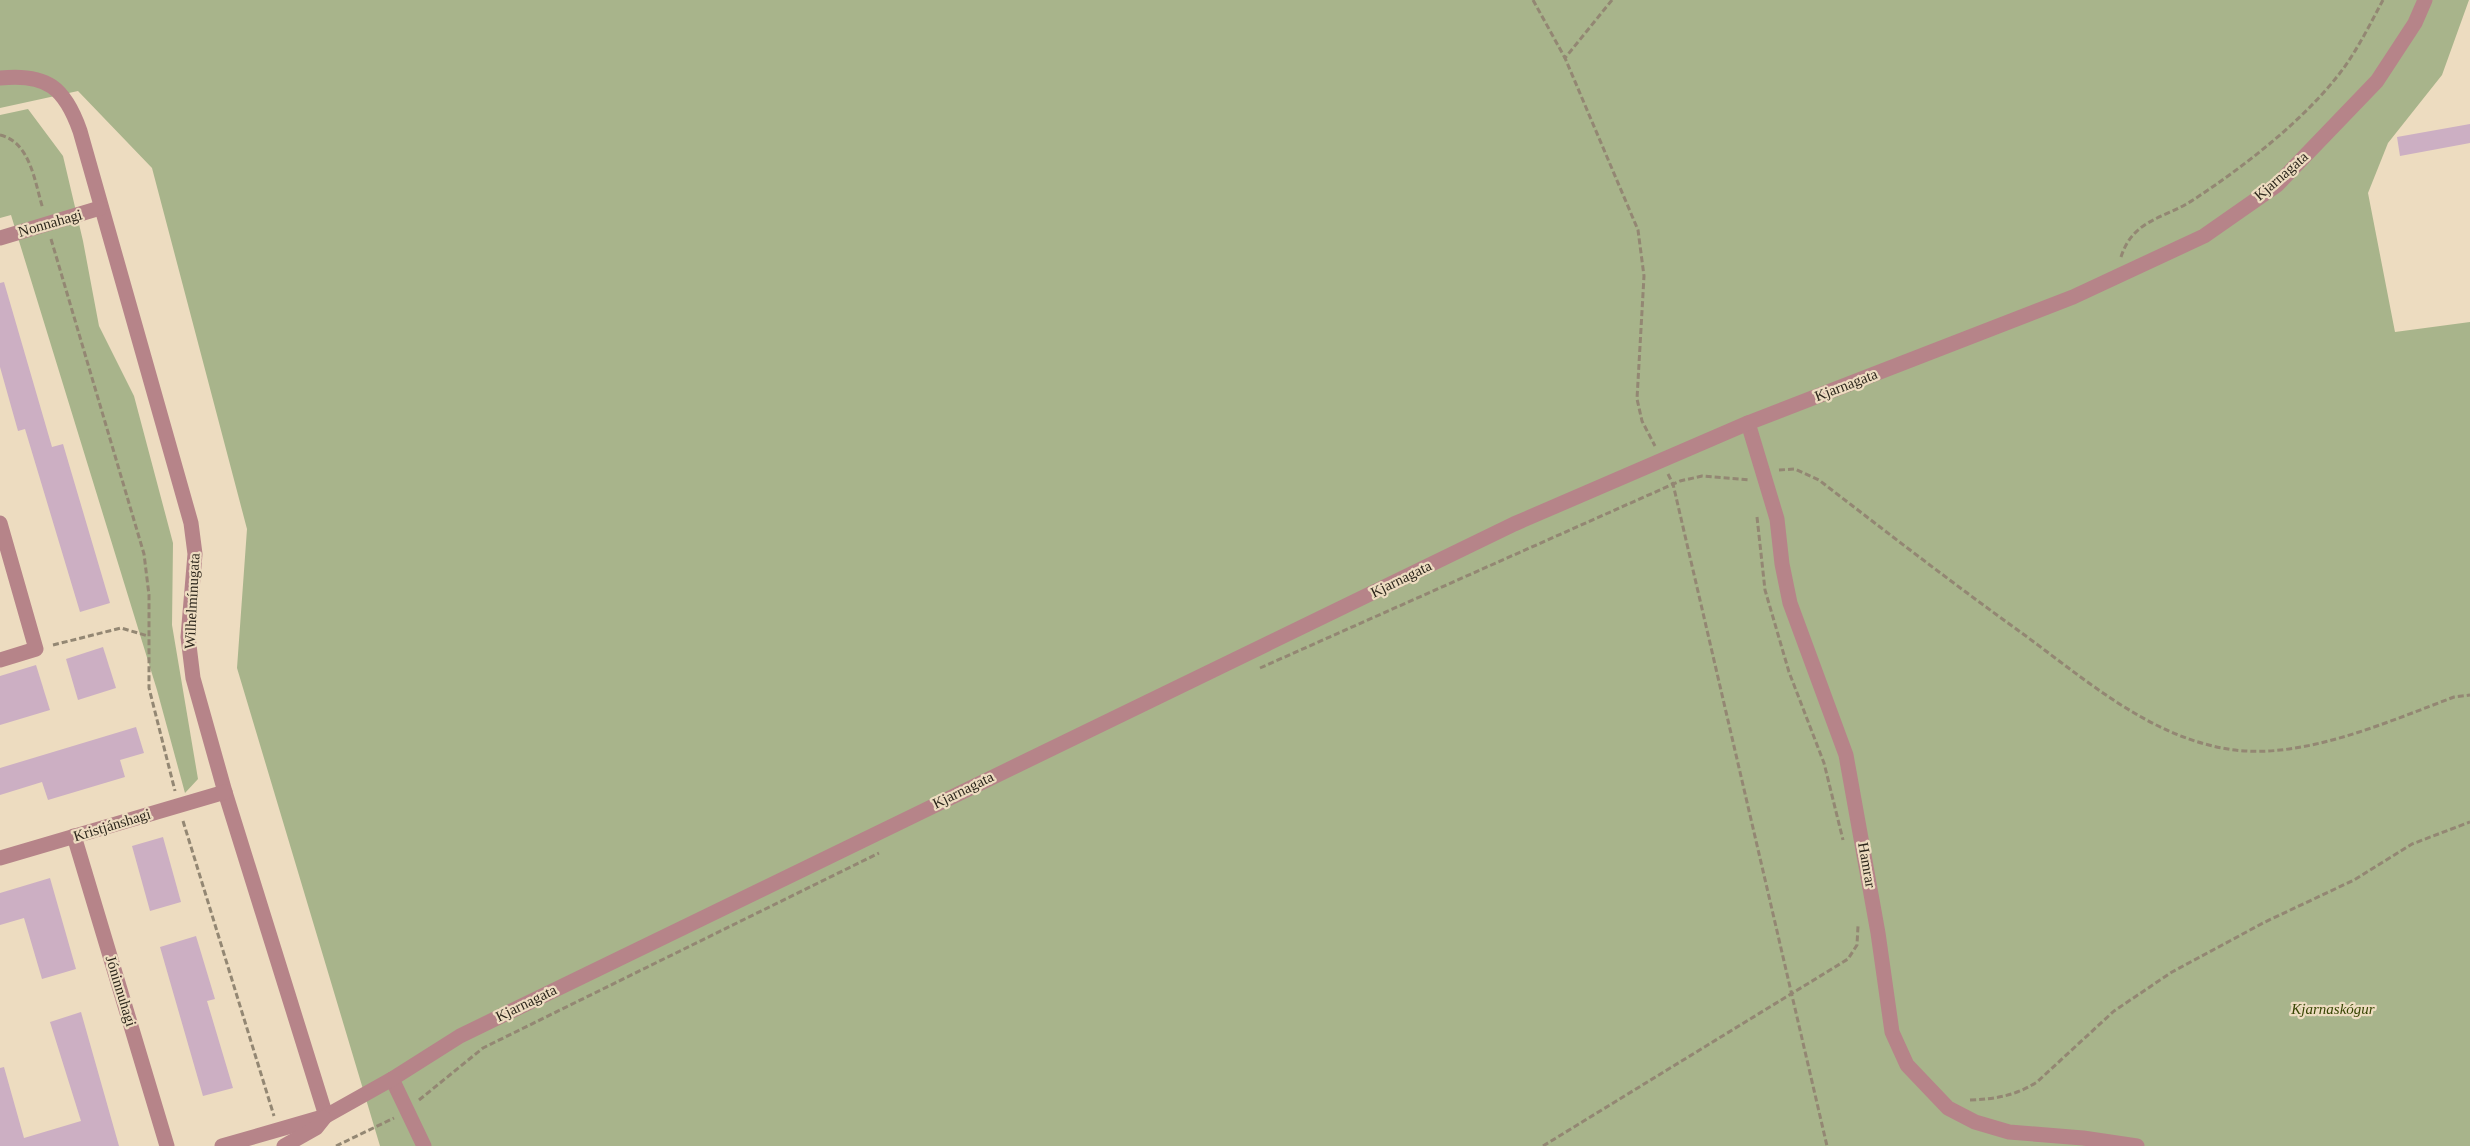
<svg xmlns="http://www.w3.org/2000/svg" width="2470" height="1146" viewBox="0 0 2470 1146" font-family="Georgia,serif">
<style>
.green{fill:#a8b48b}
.building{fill:#ccafc3}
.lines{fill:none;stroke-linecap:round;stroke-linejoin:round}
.path{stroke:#938773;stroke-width:3;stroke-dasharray:6 3;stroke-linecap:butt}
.minor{stroke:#b68489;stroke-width:15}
.labels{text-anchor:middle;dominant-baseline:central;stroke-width:4.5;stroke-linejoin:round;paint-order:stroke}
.street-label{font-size:15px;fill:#2d271c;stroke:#eddcc0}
.park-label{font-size:15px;font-style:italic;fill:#384503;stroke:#eddcc0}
</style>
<rect width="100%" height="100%" fill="#eddcc0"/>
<g class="green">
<polygon points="0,0 2469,0 2442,75 2388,143 2368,193 2395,332 2470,322 2470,1146 380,1146 237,668 247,529 152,168 78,91 0,108"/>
<polygon points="28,109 63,156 83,241 99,326 134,396 173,543 172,625 198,779 185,793 157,690 11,215 0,218 0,115"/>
</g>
<g class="building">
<polygon points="2470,124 2470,143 2400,156 2397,137"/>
<polygon points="4,282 52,447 63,444 110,603 80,612 25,429 18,431 0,367 0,283"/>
<polygon points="103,647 116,688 78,700 66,659"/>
<polygon points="36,665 50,710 0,725 0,676"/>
<polygon points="136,727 144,753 120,760 125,777 48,800 42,782 0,795 0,768"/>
<polygon points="163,837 181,902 150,911 132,846"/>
<polygon points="50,878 76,969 42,979 24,918 0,925 0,893"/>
<polygon points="196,936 215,999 207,1001 233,1088 203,1096 160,947"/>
<polygon points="81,1012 119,1146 0,1146 0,1068 4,1067 24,1138 81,1121 50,1022"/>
</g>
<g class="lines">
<g class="path">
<polyline points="1533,0 1565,58"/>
<polyline points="1612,0 1565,58 1638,230 1644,276 1637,399 1642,421 1655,446"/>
<path d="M0 135C31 142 35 184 43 209"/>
<polyline points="51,239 144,554 149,595 149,688 175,791"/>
<path d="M2121 257C2133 219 2164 219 2193 200 2242 168 2299 124 2336 78 2355 55 2369 26 2383 0"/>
<path d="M1779 470 1795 469 1819 480C1885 531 1951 582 2019 631 2084 678 2152 740 2235 750 2305 759 2390 721 2454 697L2470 695"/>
<polyline points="1668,474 1673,484 1827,1146"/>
<polyline points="1757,517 1765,590 1789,672 1824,763 1843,840"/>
<polyline points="53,645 121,628 148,636"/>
<polyline points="1260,668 1680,481 1702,476 1750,480"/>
<polyline points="183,821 274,1116"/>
<polyline points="419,1100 483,1048 879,853"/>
<path d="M1970 1100C1995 1099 2015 1096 2037 1082L2114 1011 2172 972 2265 922 2354 880 2412 844 2470 822"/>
<polyline points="336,1146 394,1118"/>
<polyline points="1543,1146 1848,959 1857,945 1858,926"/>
</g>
<g class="minor">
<path d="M0 78C47 73 65 88 80 131L191 523 195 554 188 637 193 678 225 792 326 1116"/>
<polyline points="0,238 100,208"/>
<polyline points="1748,423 1777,519 1782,564 1790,603 1846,755 1878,933 1892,1032 1907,1065 1948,1108 1975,1122 2009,1132 2083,1138 2137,1146"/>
<polyline points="0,523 36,649 0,660"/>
<polyline points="74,836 167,1146"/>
<polyline points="0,858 225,792"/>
<polyline points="392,1079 424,1146"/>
<polyline points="222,1146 326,1116 392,1079 460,1036 1514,524 1748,423 2073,297 2204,236 2277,185 2377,81 2415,23 2425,0"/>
<polyline points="284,1146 316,1128 324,1118"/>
</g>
</g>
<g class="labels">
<g class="street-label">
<text transform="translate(2281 176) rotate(-41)">Kjarnagata</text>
<text transform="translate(50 223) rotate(-16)">Nonnahagi</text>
<text transform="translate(1846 385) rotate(-21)">Kjarnagata</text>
<text transform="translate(1401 579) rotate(-26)">Kjarnagata</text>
<text transform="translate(192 601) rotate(-87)">Wilhelmínugata</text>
<text transform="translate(963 790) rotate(-26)">Kjarnagata</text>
<text transform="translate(112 825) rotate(-17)">Kristjánshagi</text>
<text transform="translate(1867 865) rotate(80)">Hamrar</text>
<text transform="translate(121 991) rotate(73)">Jóninnuhagi</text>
<text transform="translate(526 1003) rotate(-26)">Kjarnagata</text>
</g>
<g class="park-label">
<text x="2333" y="1009">Kjarnaskógur</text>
</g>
</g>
</svg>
